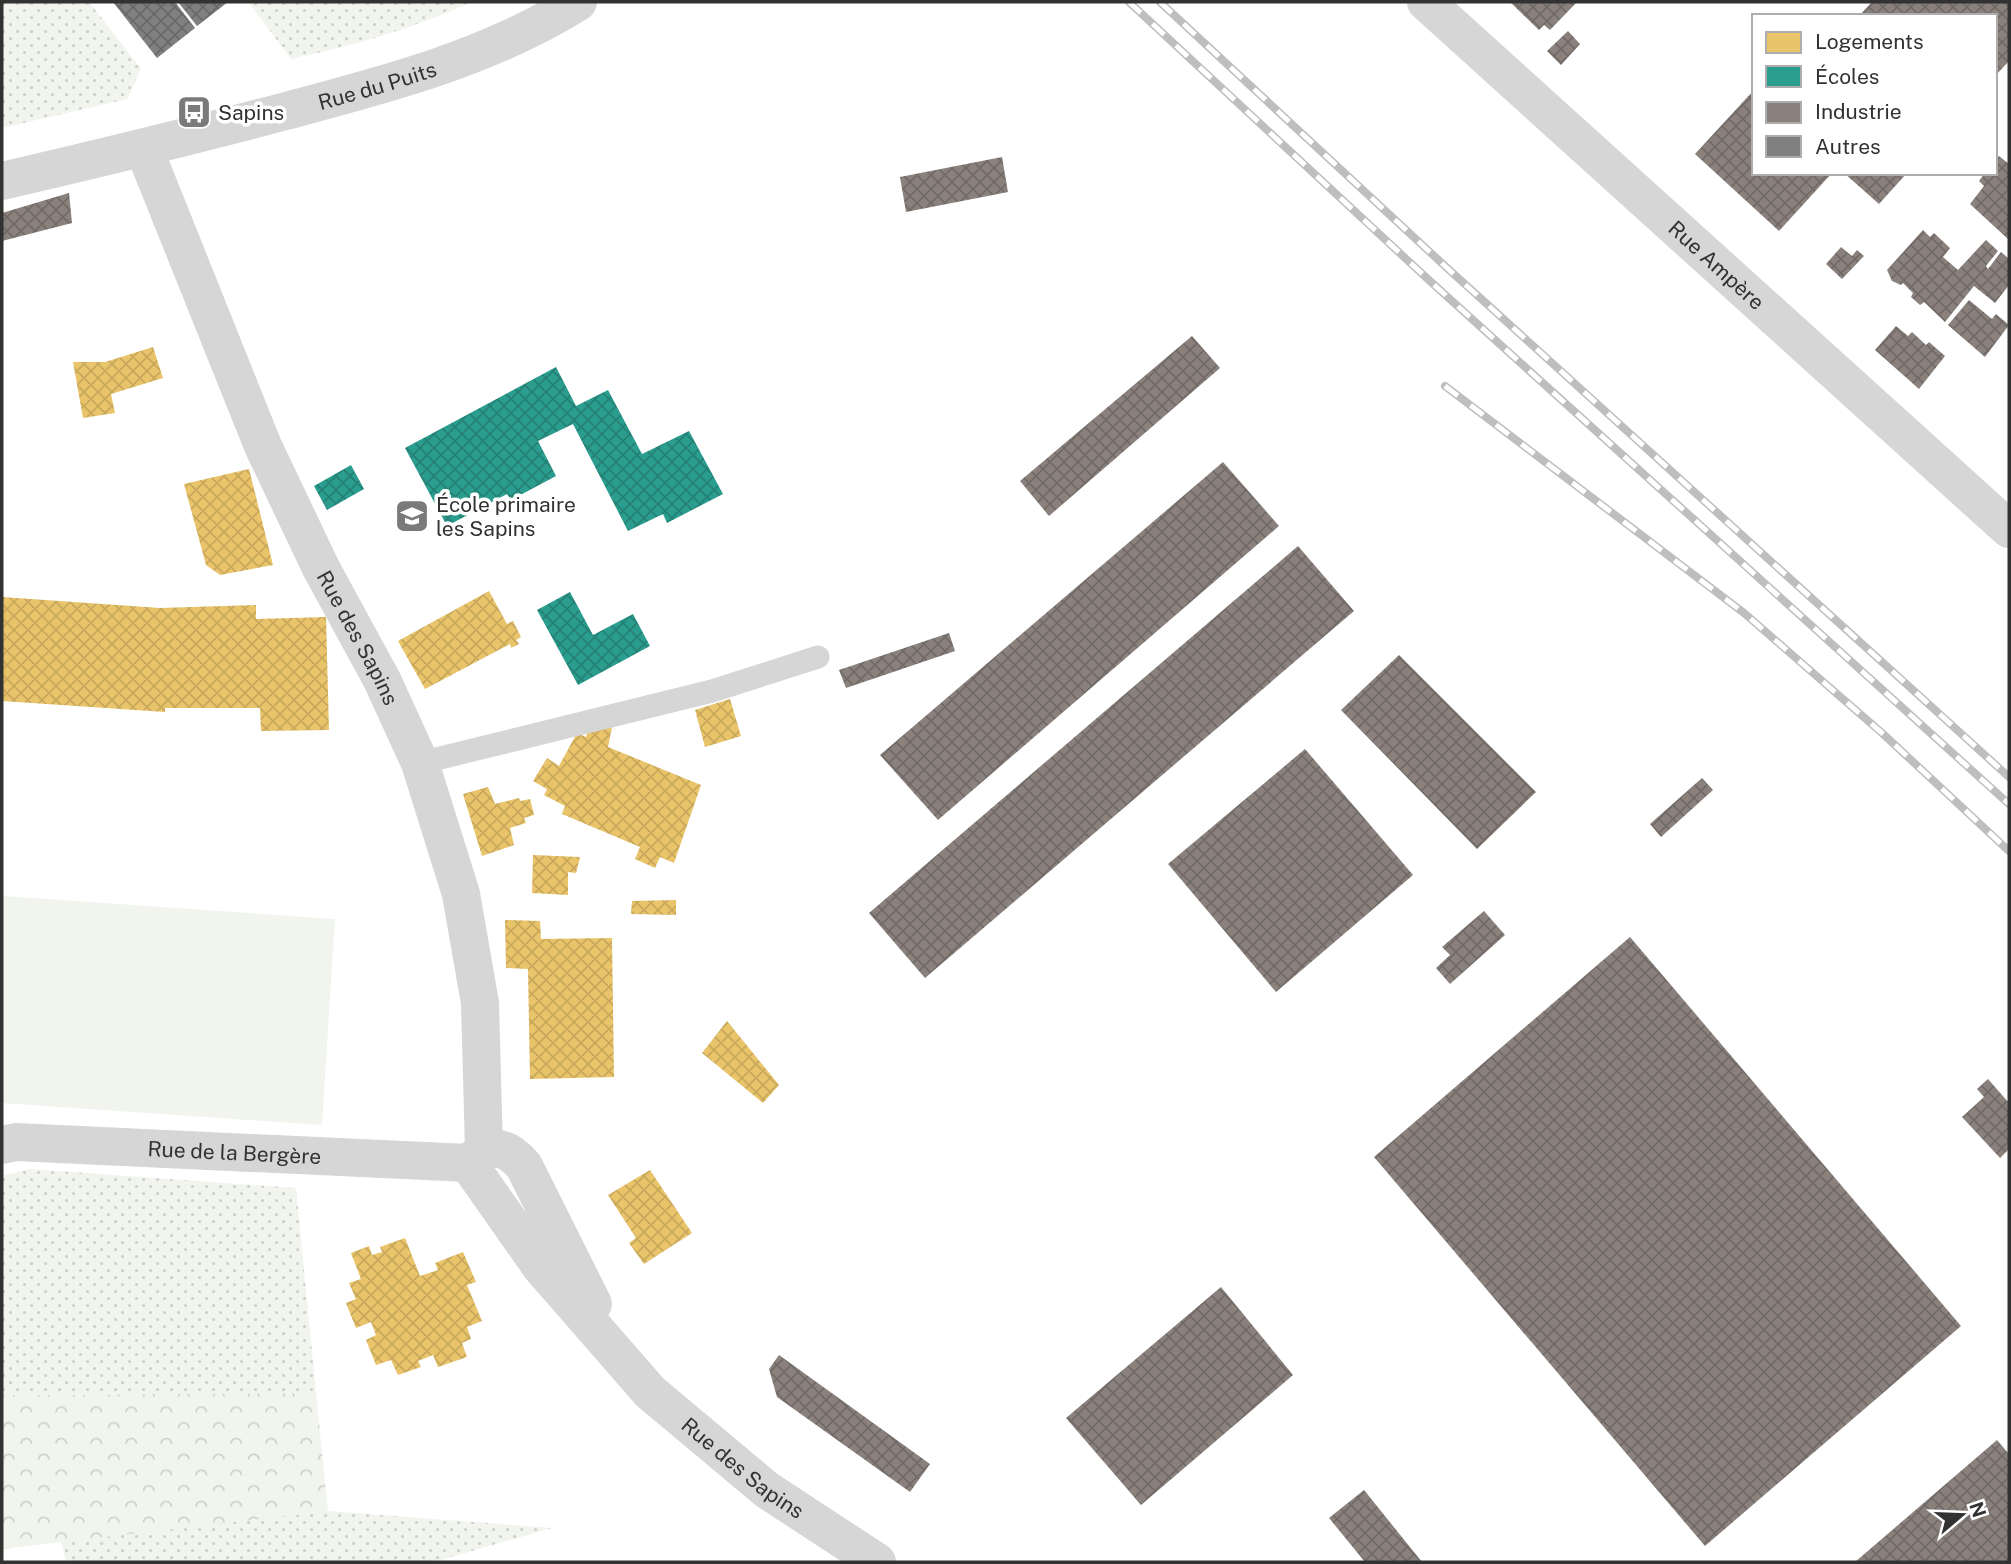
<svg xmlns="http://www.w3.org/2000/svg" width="2011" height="1564" viewBox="0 0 2011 1564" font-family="'Public Sans',sans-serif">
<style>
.grass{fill:url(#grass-dots)}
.forest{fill:url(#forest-crowns)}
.pitch{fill:#f1f5ed}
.homes{fill:url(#homes-cross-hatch)}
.schools{fill:url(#schools-cross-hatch)}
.industry{fill:url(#industry-cross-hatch)}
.building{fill:url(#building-cross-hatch)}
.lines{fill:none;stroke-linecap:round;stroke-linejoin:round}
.lane{stroke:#d6d6d6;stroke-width:23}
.street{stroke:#d6d6d6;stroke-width:38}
.rail-casing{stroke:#bebebe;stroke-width:8}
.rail{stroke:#fff;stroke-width:5;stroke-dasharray:16;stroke-linecap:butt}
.labels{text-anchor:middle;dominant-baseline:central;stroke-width:7;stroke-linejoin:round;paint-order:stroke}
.street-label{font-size:21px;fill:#323232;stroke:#fff}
.poi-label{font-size:21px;fill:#323232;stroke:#fff;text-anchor:start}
</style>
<defs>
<pattern id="grass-dots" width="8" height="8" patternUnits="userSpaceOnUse" patternTransform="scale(1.75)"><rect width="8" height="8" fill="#f1f5ed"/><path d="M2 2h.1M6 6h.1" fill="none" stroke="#cfd2cc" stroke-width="1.8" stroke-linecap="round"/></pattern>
<pattern id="forest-crowns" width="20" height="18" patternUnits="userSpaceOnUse" patternTransform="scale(1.75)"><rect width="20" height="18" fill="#f1f5ed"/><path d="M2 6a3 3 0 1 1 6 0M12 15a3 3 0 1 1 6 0" fill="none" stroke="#cfd2cc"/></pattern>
<pattern id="homes-cross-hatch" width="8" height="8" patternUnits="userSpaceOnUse" patternTransform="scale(1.75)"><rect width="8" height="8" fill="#e9c46a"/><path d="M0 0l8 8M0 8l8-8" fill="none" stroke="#c8a95c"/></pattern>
<pattern id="schools-cross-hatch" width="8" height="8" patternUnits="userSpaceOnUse" patternTransform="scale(1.75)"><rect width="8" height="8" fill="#2a9d8f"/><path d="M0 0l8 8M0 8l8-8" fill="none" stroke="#258175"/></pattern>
<pattern id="industry-cross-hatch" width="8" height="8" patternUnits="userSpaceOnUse" patternTransform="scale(1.75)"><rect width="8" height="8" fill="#8a817c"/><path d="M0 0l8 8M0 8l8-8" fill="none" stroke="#716a66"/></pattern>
<pattern id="building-cross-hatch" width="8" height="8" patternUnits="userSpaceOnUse" patternTransform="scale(1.75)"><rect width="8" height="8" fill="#808080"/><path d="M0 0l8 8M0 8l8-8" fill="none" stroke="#696969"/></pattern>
</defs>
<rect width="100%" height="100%" fill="#fff"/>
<g class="grass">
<polygon points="2,2 89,2 141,69 127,99 2,128"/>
<path d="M471 2C413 29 354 45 291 59L249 3Z"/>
<polygon points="30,1169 296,1188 316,1393 2,1395 2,1176"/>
<polygon points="328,1511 552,1528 434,1562 66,1562 61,1541"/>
</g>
<polygon class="forest" points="316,1393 328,1511 2,1549 2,1395"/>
<polygon class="pitch" points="3,896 335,919 322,1125 2,1103"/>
<g class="homes">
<polygon points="153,347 163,378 111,394 115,413 83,418 73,362 105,362"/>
<polygon points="249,469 273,565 220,575 206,565 184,484"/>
<polygon points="489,591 507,624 513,621 521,637 516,640 519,644 511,648 510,644 425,689 398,641"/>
<polygon points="2,597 160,608 256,605 256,619 326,617 329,730 261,731 260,708 165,708 165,712 2,701"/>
<polygon points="730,699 741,736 705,747 695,710"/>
<polygon points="612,727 608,747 701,785 674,863 660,857 655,868 635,859 640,847 562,814 565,806 544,795 547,789 533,781 547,758 559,766 577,733 586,737 588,731"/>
<polygon points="488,787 495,804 519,798 520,801 530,799 534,815 524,818 526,823 510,828 514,845 482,856 463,794"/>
<polygon points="533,855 580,857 576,873 568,872 568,895 532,893"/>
<polygon points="676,900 676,915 631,914 632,901"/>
<polygon points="505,920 540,921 541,939 612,938 614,1077 530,1079 528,969 506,968"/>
<polygon points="727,1021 779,1085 763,1103 702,1053"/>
<polygon points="650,1170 692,1233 644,1264 629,1243 636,1238 608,1195"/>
<polygon points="405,1238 420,1276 438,1270 435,1263 463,1252 476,1282 467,1285 482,1321 467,1327 471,1339 462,1343 467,1357 438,1367 433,1355 418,1361 421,1367 398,1375 391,1360 376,1365 366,1340 376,1335 371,1322 356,1328 346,1303 356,1299 349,1283 361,1279 351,1253 369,1246 372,1255 382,1252 380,1247"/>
</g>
<g class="schools">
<polygon points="556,367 576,406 608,390 642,454 689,431 723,494 667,523 663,514 628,531 573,424 538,441 556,476 511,500 507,494 447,526 405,448"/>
<polygon points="351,465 364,489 327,510 314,486"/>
<polygon points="570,592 593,635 633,614 650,646 578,685 537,610"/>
</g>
<g class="industry">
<polygon points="1510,2 1577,2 1550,30 1544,25 1539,30"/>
<polygon points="1872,2 2008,2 2009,61 1995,76 1995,16 1859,16"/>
<polygon points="1568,31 1580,44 1561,65 1547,51"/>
<polygon points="1754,90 1754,173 1832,173 1779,231 1695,154"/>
<polygon points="1999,156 2009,164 2009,240 1970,204 1984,186 1979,181 1985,173 1995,173 1995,161"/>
<polygon points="1002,157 1008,192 906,212 900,177"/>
<polygon points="1844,173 1907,173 1879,204"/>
<polygon points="69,193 72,223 2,241 2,213"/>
<polygon points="1923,230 1930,237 1934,233 1950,248 1943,257 1958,270 1986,240 1998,251 1986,266 1988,269 2001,252 2009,259 2009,285 1995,303 1974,286 1945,322 1924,302 1920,305 1911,297 1913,293 1903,283 1901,285 1892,281 1887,270"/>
<polygon points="1841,247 1852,256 1857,250 1864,256 1842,279 1826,264"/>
<polygon points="1969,300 1992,319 1996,314 2009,325 1985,357 1948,325"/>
<polygon points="1896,326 1908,336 1912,332 1926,345 1929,342 1945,356 1919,389 1875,350"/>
<polygon points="1192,336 1220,368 1049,516 1020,481"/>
<polygon points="1223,462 1279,526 938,820 880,755"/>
<polygon points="1298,546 1354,611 925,978 869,913"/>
<polygon points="949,633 955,651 846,688 839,670"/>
<polygon points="1399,655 1536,792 1477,849 1341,710"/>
<polygon points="1305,749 1413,875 1276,992 1168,864"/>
<polygon points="1702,778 1713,790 1661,837 1650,824"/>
<polygon points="1484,911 1505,935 1450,984 1436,968 1450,955 1442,947"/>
<polygon points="1630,937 1961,1326 1705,1546 1374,1157"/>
<polygon points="1988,1079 2009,1103 2009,1149 2000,1158 1962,1117 1984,1097 1977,1089"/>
<polygon points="1221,1287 1293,1375 1141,1505 1066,1418"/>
<polygon points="779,1355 930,1464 910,1492 777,1397 769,1369"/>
<polygon points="1997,1440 2009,1454 2009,1562 1855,1562"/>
<polygon points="1364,1490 1422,1562 1365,1562 1329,1518"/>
</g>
<g class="building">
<polygon points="113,2 175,2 195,28 157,58"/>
<polygon points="178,2 228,2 197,26"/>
</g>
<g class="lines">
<polyline class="lane" points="420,763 712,691 818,657"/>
<g class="street">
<path id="s1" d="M1426 2 2009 529"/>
<path id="s2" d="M144 149 263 446 321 568 382 680 420 763 461 894 480 1003 484 1150"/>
<path id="s3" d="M2 181C97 159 191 136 286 111 388 84 488 58 578 2"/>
<path id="s4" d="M2 1145 16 1142 468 1163"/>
<path id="s5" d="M468 1163 541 1267 650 1392 767 1490 877 1562"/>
<path d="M468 1163C490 1144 504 1143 524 1166L593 1304"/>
</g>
<g class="rail-casing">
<g id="rail">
<polyline points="1129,2 1431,282 2009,804"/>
<polyline points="1160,2 1446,267 2009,777"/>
<polyline points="1445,386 1744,613 1882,733 2009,851"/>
</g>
</g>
<use href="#rail" class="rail"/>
</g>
<defs>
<g id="bus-square" transform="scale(1.75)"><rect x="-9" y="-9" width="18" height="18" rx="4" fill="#7a7a7a" stroke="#fff"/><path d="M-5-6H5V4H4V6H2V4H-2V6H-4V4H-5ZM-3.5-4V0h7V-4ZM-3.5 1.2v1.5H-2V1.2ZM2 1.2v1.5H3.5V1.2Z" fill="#fff"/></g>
<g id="school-square" transform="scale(1.75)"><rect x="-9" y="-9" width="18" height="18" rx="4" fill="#7a7a7a" stroke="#fff"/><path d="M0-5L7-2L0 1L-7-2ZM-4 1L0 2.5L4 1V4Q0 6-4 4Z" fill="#fff"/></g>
</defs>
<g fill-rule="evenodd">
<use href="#bus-square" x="194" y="112"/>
<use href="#school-square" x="412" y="516"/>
</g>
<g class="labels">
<g class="street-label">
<text stroke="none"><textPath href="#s3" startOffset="387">Rue du Puits</textPath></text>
<text stroke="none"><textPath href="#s1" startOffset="392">Rue Ampère</textPath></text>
<text stroke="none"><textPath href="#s2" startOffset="534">Rue des Sapins</textPath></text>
<text stroke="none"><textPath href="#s4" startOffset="233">Rue de la Bergère</textPath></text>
<text stroke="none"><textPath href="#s5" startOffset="413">Rue des Sapins</textPath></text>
</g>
<g class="poi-label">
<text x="218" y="112">Sapins</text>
<text x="436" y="504">École primaire<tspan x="436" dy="24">les Sapins</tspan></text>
</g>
</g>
<rect width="2011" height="1564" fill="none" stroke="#323232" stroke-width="7"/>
<rect x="1752" y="14" width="245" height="161" fill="#ffffff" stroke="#adadad" stroke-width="2"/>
<rect x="1766" y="32" width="35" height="21" fill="#e9c46a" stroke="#adadad" stroke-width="2"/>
<text x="1815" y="49" font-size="21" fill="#323232">Logements</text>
<rect x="1766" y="66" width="35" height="21" fill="#2a9d8f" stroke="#adadad" stroke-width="2"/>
<text x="1815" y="84" font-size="21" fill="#323232">Écoles</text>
<rect x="1766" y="102" width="35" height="21" fill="#8a817c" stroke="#adadad" stroke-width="2"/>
<text x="1815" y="119" font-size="21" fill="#323232">Industrie</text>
<rect x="1766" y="136" width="35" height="21" fill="#808080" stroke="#adadad" stroke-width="2"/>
<text x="1815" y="154" font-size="21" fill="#323232">Autres</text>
<g transform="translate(1962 1515) rotate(71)" stroke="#ffffff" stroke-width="5" paint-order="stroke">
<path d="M0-5L12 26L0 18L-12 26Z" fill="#323232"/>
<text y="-10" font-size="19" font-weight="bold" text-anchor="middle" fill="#323232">N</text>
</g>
</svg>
